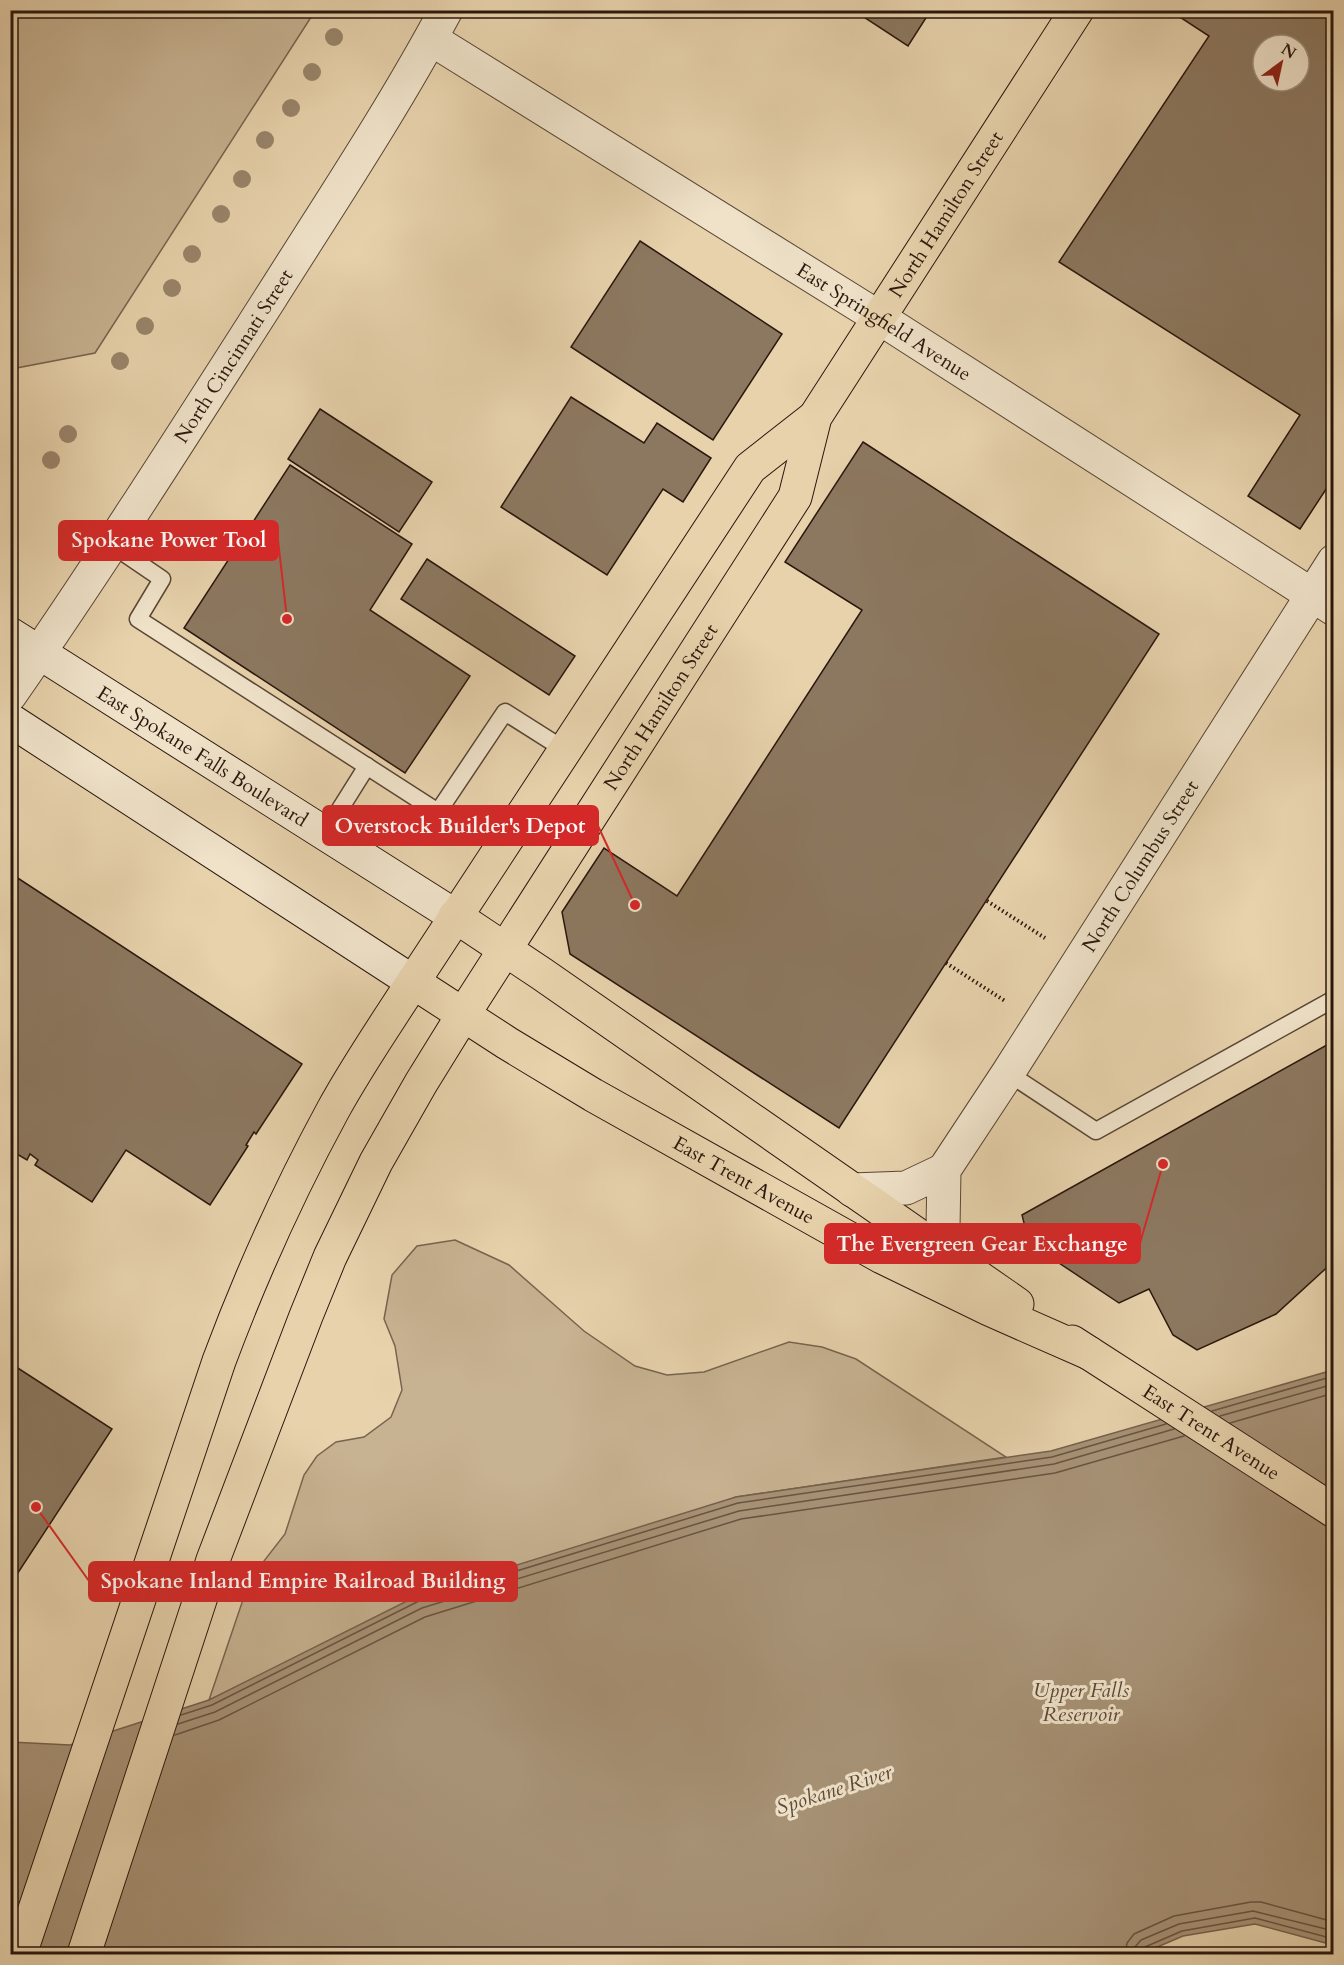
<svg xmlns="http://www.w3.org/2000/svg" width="1344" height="1965" viewBox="0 0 1344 1965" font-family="Cardo,serif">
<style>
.green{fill:#c7b291;stroke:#78644f;stroke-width:1.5}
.water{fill:#a79276;stroke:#75614c;stroke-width:1.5}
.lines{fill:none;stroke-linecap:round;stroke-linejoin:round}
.shore{stroke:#685442;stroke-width:1.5}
.building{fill:#8c7860;stroke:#2a170d;stroke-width:1.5;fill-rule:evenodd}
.lane-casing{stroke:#594635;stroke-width:19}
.street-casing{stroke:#594635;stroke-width:35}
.secondary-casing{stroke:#2a170d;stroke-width:35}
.primary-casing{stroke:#2a170d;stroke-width:35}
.highway-casing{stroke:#2a170d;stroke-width:35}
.path{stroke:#2a170d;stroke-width:4;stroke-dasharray:1.5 3;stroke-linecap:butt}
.lane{stroke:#efe2c9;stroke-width:16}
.street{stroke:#efe2c9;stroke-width:33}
.secondary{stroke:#efe2c9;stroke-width:33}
.primary{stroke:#e7d2ac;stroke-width:33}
.highway{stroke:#e7d2ac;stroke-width:33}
.tree{fill:#99856b}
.labels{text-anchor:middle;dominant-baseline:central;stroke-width:6;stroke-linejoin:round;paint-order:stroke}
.street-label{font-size:20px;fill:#2a170d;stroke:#efe2c9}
.water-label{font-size:21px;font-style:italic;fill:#5c4837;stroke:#efe2c9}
.leader{fill:none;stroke:#d62828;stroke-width:2}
.callout-dot{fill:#d62828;stroke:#efe2c9;stroke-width:2}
.callout{fill:#d62828;stroke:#d62828;stroke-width:2}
.callout-label{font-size:21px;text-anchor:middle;font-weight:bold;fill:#fff}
</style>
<rect width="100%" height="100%" fill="#e7d2ac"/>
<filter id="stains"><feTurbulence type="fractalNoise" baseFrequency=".00333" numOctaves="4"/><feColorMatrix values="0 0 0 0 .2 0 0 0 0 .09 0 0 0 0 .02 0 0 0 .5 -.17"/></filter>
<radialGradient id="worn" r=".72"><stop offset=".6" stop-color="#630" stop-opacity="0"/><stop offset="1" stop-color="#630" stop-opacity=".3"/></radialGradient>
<g class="green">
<polygon points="11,10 315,11 95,353 11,369"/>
<polygon points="455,1240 509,1265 584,1331 635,1366 667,1375 704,1372 789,1342 822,1347 856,1359 1006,1457 736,1497 209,1700 250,1579 285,1534 304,1475 317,1456 336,1442 364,1437 391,1417 402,1390 395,1346 384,1319 392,1275 417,1246"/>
</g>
<polygon class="water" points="1333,1370 1333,1945 1255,1924 1183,1936 1141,1954 11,1954 11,1742 70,1745 209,1700 417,1596 736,1497 1051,1451"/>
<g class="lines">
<g class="shore">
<polyline points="1212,1411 1334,1376"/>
<polyline points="1220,1416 1334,1384"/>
<polyline points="1230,1423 1334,1393"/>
<polyline points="181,1715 212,1705 419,1601 738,1503 1052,1457 1166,1424"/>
<polyline points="178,1724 215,1712 422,1608 739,1511 1054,1464 1174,1429"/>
<polyline points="175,1735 219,1720 425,1617 741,1519 1055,1473 1184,1436"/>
<polyline points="1125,1954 1127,1943 1134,1934 1174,1916 1251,1902 1261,1902 1334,1922"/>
<polyline points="1134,1954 1135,1947 1141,1940 1179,1924 1253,1911 1334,1931"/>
<polyline points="1141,1954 1145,1947 1182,1931 1255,1918 1334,1939"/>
</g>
</g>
<g class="building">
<polygon points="853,10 931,10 908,46"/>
<path d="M1169 10H1334V477L1300 529 1248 496 1300 415 1059 262 1209 36ZM1263 45H1299V81H1263Z"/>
<polygon points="640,241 782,334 713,440 571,347"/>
<polygon points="571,397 644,443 657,423 711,458 683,502 663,489 607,575 501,507"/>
<polygon points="320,409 432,482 399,532 288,459"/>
<polygon points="863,442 1159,634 839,1128 570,954 562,912 604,848 677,896 862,610 785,562"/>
<polygon points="290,465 412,544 370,610 470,676 405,773 184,628"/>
<polygon points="427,559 575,656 549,695 401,599"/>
<polygon points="10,873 302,1064 256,1134 254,1132 246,1145 248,1146 210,1205 126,1150 92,1202 35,1165 38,1160 30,1154 27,1160 10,1150"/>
<polygon points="1334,1041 1334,1261 1276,1314 1197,1350 1173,1335 1149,1289 1119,1303 1029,1243 1022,1215"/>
<polygon points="10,1363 112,1429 10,1585"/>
</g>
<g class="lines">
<g class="lane-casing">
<g id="lane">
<polyline points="112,545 162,579 138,619 438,812 505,712 565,750"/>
<polyline points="325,833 367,766"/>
<polyline points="1008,1073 1096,1131 1334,999"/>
</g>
</g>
<g class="street-casing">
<g id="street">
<path id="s1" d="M431 39 878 317 1334 609"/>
<path id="s2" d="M10 695C101 564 186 430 271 297 331 202 393 109 446 10"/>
<polyline points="852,1190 906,1188 944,1170"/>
<path id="s3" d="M946 1255 943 1228 944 1170 1008 1073 1334 561"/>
</g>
</g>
<g class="secondary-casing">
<g id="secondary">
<path id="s4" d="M10 634 455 916"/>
<polyline points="10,720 413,982"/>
</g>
</g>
<g class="primary-casing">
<g id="primary">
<path id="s5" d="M815 417 750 468 413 982 507 1043 593 1095 882 1257 989 1309 1089 1353"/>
<polyline points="455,916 542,974 1017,1304"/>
<path id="s6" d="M463 1015 795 497 815 417 1077 10"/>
<path id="s7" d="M1072 1342 1334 1511"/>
</g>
</g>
<g class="highway-casing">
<g id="highway">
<path d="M20 1954 219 1361C251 1275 289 1191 333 1110 357 1066 386 1024 413 982"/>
<polyline points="84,1954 213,1560 306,1316 330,1257 376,1162 421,1083 463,1015"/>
</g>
</g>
<g class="path">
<polyline points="987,901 1045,938"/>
<polyline points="946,963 1005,1001"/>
</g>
<use href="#lane" class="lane"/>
<use href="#street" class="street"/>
<use href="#secondary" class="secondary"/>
<use href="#primary" class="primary"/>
<use href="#highway" class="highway"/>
</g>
<g class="tree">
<circle cx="334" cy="37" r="9"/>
<circle cx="312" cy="72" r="9"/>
<circle cx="291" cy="108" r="9"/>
<circle cx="265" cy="140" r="9"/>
<circle cx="242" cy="179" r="9"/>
<circle cx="221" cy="214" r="9"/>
<circle cx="192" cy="254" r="9"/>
<circle cx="172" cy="288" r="9"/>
<circle cx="145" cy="326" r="9"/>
<circle cx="120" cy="361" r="9"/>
<circle cx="68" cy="434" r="9"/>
<circle cx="51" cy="460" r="9"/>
</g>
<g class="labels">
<g class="street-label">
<text stroke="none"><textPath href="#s6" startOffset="939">North Hamilton Street</textPath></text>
<text stroke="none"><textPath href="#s1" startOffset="534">East Springfield Avenue</textPath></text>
<text stroke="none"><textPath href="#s2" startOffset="406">North Cincinnati Street</textPath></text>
<text stroke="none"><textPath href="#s6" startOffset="366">North Hamilton Street</textPath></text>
<text stroke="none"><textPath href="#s4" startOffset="228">East Spokane Falls Boulevard</textPath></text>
<text stroke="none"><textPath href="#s3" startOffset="447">North Columbus Street</textPath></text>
<text stroke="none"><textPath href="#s5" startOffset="1083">East Trent Avenue</textPath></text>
<text stroke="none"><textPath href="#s7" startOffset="166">East Trent Avenue</textPath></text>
</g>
<g class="water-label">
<text x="1081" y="1690">Upper Falls<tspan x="1081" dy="24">Reservoir</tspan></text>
<text transform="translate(834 1790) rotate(-18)">Spokane River</text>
</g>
</g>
<path class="leader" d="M287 619L278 540M635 905L598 826M1163 1164L1140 1243M36 1507L89 1581"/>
<g class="callout-dot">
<circle cx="287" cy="619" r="6"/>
<circle cx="635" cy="905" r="6"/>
<circle cx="1163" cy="1164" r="6"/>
<circle cx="36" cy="1507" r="6"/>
</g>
<g class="callout">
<rect x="59" y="521" width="219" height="39" rx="6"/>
<rect x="323" y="806" width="275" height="39" rx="6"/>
<rect x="825" y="1224" width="315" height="39" rx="6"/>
<rect x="89" y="1562" width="428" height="39" rx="6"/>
</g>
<g class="callout-label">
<text x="169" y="547">Spokane Power Tool</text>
<text x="460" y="833">Overstock Builder's Depot</text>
<text x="982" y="1251">The Evergreen Gear Exchange</text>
<text x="303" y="1588">Spokane Inland Empire Railroad Building</text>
</g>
<rect width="1344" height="1965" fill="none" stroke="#e7d2ac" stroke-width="36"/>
<rect x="12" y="12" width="1320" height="1941" fill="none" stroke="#2a170d" stroke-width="3"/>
<rect x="18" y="18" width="1308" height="1929" fill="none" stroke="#2a170d" stroke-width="1.5"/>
<g transform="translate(1281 63) rotate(33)"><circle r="28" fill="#efe2c9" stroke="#a0917e" stroke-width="1.5"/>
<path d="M0-4.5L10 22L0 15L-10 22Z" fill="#8f2418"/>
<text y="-9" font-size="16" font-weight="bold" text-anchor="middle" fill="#2a170d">N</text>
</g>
<rect width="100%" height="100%" filter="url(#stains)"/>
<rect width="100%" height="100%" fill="url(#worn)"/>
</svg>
